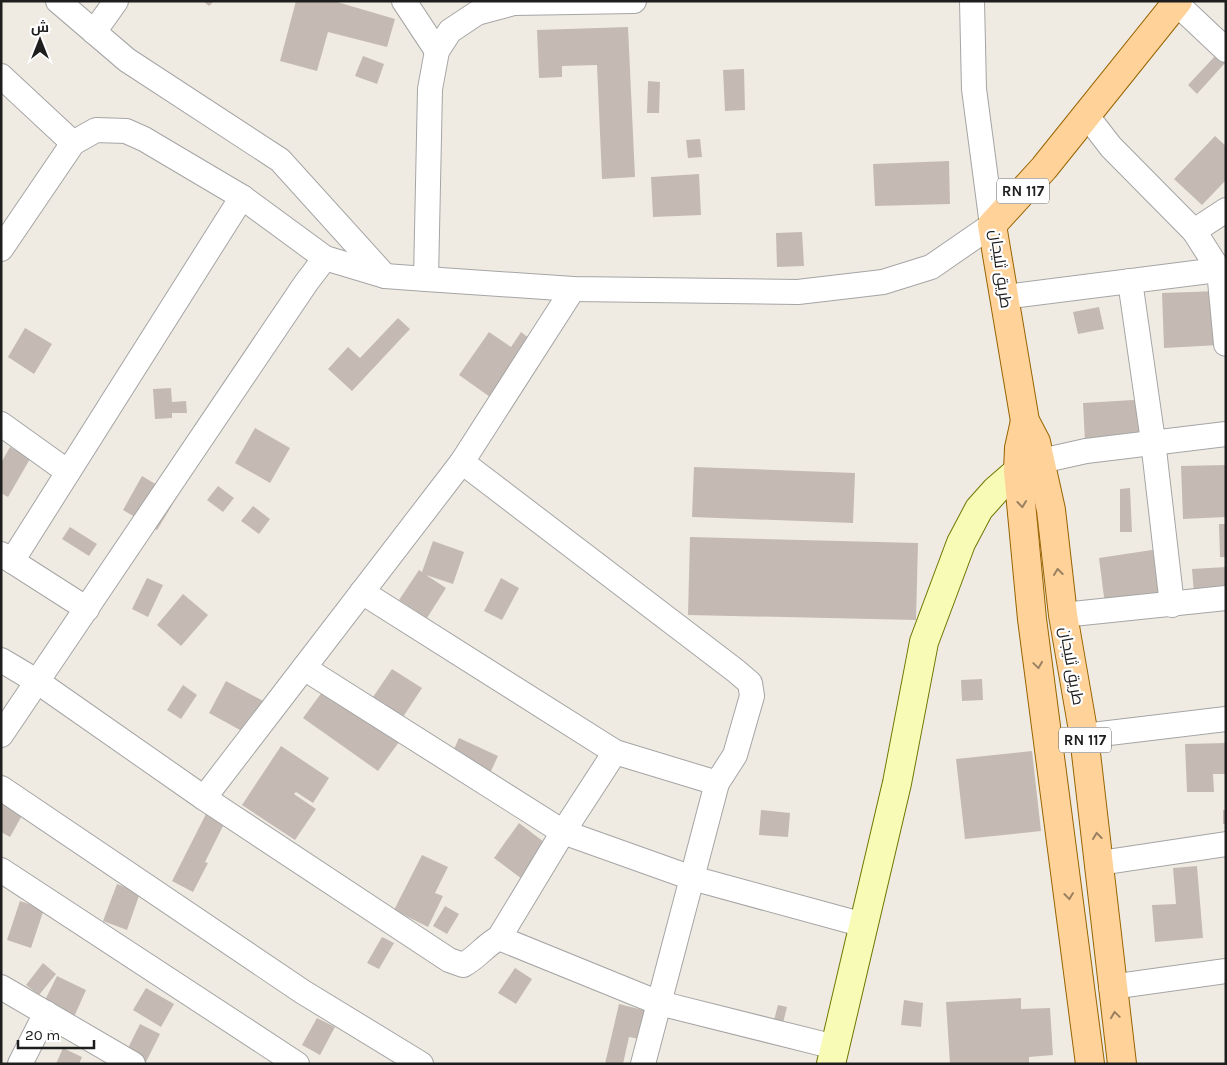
<svg xmlns="http://www.w3.org/2000/svg" width="1227" height="1065" viewBox="0 0 1227 1065" font-family="Karla,Cairo,sans-serif">
<style>
.building{fill:#c4bab3}
.lines{fill:none;stroke-linecap:round;stroke-linejoin:round}
.street-casing{stroke:#a5a5a5;stroke-width:26}
.secondary-casing{stroke:#6c7801;stroke-width:30}
.primary-casing{stroke:#986400;stroke-width:30}
.street{stroke:#fff;stroke-width:24}
.secondary{stroke:#f8fbb5;stroke-width:28}
.primary{stroke:#ffd299;stroke-width:28}
.oneway{stroke:#9a8162}
.labels{text-anchor:middle;dominant-baseline:central;stroke-width:4.5;stroke-linejoin:round;paint-order:stroke}
.shield{fill:#fff;stroke:#626262;stroke-width:1}
.shield-label{font-size:15px;font-weight:bold;fill:#1e1e1e}
.street-label{font-size:16px;fill:#1e1e1e;stroke:#fff}
</style>
<rect width="100%" height="100%" fill="#efebe3"/>
<g class="building">
<polygon points="203,1 214,1 209,6"/>
<polygon points="296,1 334,1 395,19 387,47 328,32 317,71 280,61"/>
<polygon points="628,27 635,177 602,179 597,65 562,66 562,77 539,78 537,30"/>
<polygon points="1216,55 1225,63 1197,94 1188,85"/>
<polygon points="363,56 384,64 377,84 355,76"/>
<polygon points="744,69 745,110 725,111 723,70"/>
<polygon points="648,81 660,82 659,113 647,113"/>
<polygon points="1215,136 1226,146 1226,180 1202,205 1174,179"/>
<polygon points="700,139 702,157 688,158 686,140"/>
<polygon points="949,161 950,204 875,206 873,164"/>
<polygon points="699,174 701,215 653,217 651,177"/>
<polygon points="802,232 804,266 777,267 776,233"/>
<polygon points="1218,291 1220,345 1164,348 1162,293"/>
<polygon points="1099,307 1104,329 1078,334 1073,312"/>
<polygon points="398,318 410,329 352,391 328,369 348,347 360,358"/>
<polygon points="25,328 52,344 34,374 8,357"/>
<polygon points="489,332 511,347 521,332 530,339 490,397 459,375"/>
<polygon points="171,388 172,402 186,401 187,413 172,413 172,418 155,419 153,389"/>
<polygon points="1150,399 1145,438 1085,442 1083,403"/>
<polygon points="255,428 290,448 270,483 235,463"/>
<polygon points="10,447 30,459 8,497 1,493 1,463"/>
<polygon points="1226,465 1226,517 1183,519 1181,466"/>
<polygon points="694,467 855,473 853,523 692,517"/>
<polygon points="142,476 177,497 157,530 123,510"/>
<polygon points="218,486 234,498 223,512 207,500"/>
<polygon points="1130,488 1132,532 1120,532 1120,489"/>
<polygon points="253,506 270,519 259,534 241,521"/>
<polygon points="1219,524 1226,524 1226,557 1220,557"/>
<polygon points="70,527 97,544 89,556 62,539"/>
<polygon points="690,537 918,543 916,620 688,615"/>
<polygon points="433,541 464,552 453,584 426,575 446,588 427,618 399,600 419,570 422,572"/>
<polygon points="1165,548 1172,600 1105,605 1099,558"/>
<polygon points="1226,567 1226,592 1194,594 1192,569"/>
<polygon points="147,578 163,585 148,617 132,609"/>
<polygon points="501,578 519,588 502,620 484,611"/>
<polygon points="183,594 208,615 181,646 157,625"/>
<polygon points="392,669 422,688 401,720 371,700"/>
<polygon points="982,679 983,700 962,701 961,680"/>
<polygon points="226,681 278,709 260,741 209,713"/>
<polygon points="183,685 197,695 181,719 167,710"/>
<polygon points="325,688 399,742 378,771 303,718"/>
<polygon points="459,738 498,756 490,773 451,756"/>
<polygon points="1226,743 1226,774 1213,774 1214,792 1187,792 1185,744"/>
<polygon points="281,746 329,778 313,803 296,792 294,794 316,809 295,840 242,805"/>
<polygon points="1032,751 1041,831 965,839 956,759"/>
<polygon points="1,799 24,812 10,837 1,832"/>
<polygon points="761,810 790,813 788,837 759,835"/>
<rect x="1223" y="810" width="3" height="14"/>
<polygon points="207,812 225,822 205,862 208,863 193,892 172,881"/>
<polygon points="519,823 548,845 522,879 494,858"/>
<polygon points="422,855 448,867 435,893 443,896 428,927 394,910"/>
<polygon points="1197,866 1203,938 1155,942 1152,905 1176,904 1173,868"/>
<polygon points="117,884 140,893 127,930 103,921"/>
<polygon points="20,901 44,909 31,948 7,940"/>
<polygon points="445,906 459,914 447,934 433,926"/>
<polygon points="382,937 394,943 379,969 367,963"/>
<polygon points="43,963 56,974 39,995 26,985"/>
<polygon points="515,968 532,979 516,1004 498,993"/>
<polygon points="57,976 86,990 74,1017 63,1012 64,1009 45,1000"/>
<polygon points="146,988 174,1004 161,1027 133,1010"/>
<polygon points="1021,998 1021,1009 1050,1008 1053,1055 1029,1057 1029,1064 950,1064 946,1002"/>
<polygon points="904,1000 923,1003 921,1027 901,1025"/>
<polygon points="619,1004 651,1012 645,1040 629,1037 623,1064 605,1064"/>
<polygon points="778,1005 787,1007 783,1023 774,1020"/>
<polygon points="317,1018 335,1027 320,1055 302,1045"/>
<polygon points="140,1024 160,1034 146,1062 126,1052"/>
<polygon points="63,1048 82,1057 79,1064 56,1064"/>
</g>
<g class="lines">
<g class="street-casing">
<g id="street">
<polyline points="58,1 127,60 280,160 385,276"/>
<polyline points="404,1 437,51"/>
<polyline points="1174,1 1226,50"/>
<polyline points="94,32 116,1"/>
<polyline points="1,76 73,143"/>
<polyline points="1087,116 1111,147 1194,231 1226,210"/>
<polyline points="1194,231 1219,270 1226,344"/>
<polyline points="1,249 73,143 96,130 126,131 144,139 242,197 325,258"/>
<polyline points="426,279 430,89 437,51 450,31 477,13 514,3 634,1"/>
<polyline points="1130,281 1153,441 1172,605"/>
<polyline points="573,289 462,462 736,671 750,683 752,696 735,755 717,783 643,1064"/>
<polyline points="1004,297 1226,269"/>
<polyline points="1,424 68,472"/>
<polyline points="1041,461 1086,451 1226,434"/>
<polyline points="1,554 87,609"/>
<polyline points="12,561 242,197"/>
<polyline points="362,592 615,752 563,832 499,938"/>
<polyline points="1063,615 1226,598"/>
<polyline points="1,660 38,682 204,798 462,462"/>
<polyline points="304,668 563,832 692,878 864,925"/>
<polyline points="1,735 306,283 325,258 385,276 426,279 573,289 798,292 883,282 931,267 992,225 974,89 972,1"/>
<polyline points="1084,736 1226,719"/>
<polyline points="615,752 717,783"/>
<polyline points="1,788 303,992 421,1064"/>
<path d="M204 798 449 960 463 965C477 958 485 945 499 938L659 1003 835 1047"/>
<polyline points="1100,863 1226,844"/>
<polyline points="1,870 297,1064"/>
<polyline points="1,987 133,1064"/>
<polyline points="1111,987 1226,971"/>
<polyline points="20,1064 46,1013"/>
</g>
</g>
<g class="secondary-casing">
<polyline id="secondary" points="831,1064 897,783 924,642 961,543 979,509 996,490 1018,471 1037,463"/>
</g>
<g class="primary-casing">
<g id="primary">
<polyline points="1025,421 1019,448 1018,471 1032,619 1090,1064"/>
<polyline points="1122,1064 1084,736 1063,615 1051,510 1036,442 1025,421 992,225 1044,168 1178,1"/>
</g>
</g>
<use href="#street" class="street"/>
<use href="#secondary" class="secondary"/>
<use href="#primary" class="primary"/>
</g>
<defs><path id="oneway-chevron" d="M-2-3.5L2.5 0L-2 3.5" fill="none" stroke-width="1.6" stroke-linecap="round" stroke-linejoin="round" transform="scale(1.25)"/></defs>
<g class="oneway">
<use href="#oneway-chevron" transform="translate(1022 504) rotate(84)"/>
<use href="#oneway-chevron" transform="translate(1058 572) rotate(-97)"/>
<use href="#oneway-chevron" transform="translate(1038 665) rotate(82)"/>
<use href="#oneway-chevron" transform="translate(1097 836) rotate(-97)"/>
<use href="#oneway-chevron" transform="translate(1069 896) rotate(83)"/>
<use href="#oneway-chevron" transform="translate(1115 1015) rotate(-98)"/>
</g>
<g class="labels">
<g class="shield">
<rect x="997" y="178.5" width="52" height="25" rx="4"/>
<rect x="1059" y="727.5" width="52" height="25" rx="4"/>
</g>
<g class="shield-label">
<text x="1023" y="191">RN 117</text>
<text x="1085" y="740">RN 117</text>
</g>
<g class="street-label">
<text transform="translate(1001 269) rotate(82)">طريق ثليجان</text>
<text transform="translate(1072 666) rotate(80)">طريق ثليجان</text>
</g>
</g>
<rect width="1227" height="1065" fill="none" stroke="#1e1e1e" stroke-width="5"/>
<g transform="translate(40 40)" stroke="#ffffff" stroke-width="4" paint-order="stroke">
<path d="M0-4L9 19L0 12L-9 19Z" fill="#1e1e1e"/>
<text y="-8" font-size="14" font-weight="bold" text-anchor="middle" fill="#1e1e1e">ش</text>
</g>
<path d="M18 1040v8h76v-8" fill="none" stroke="#1e1e1e" stroke-width="2.5"/>
<text x="25" y="1040" font-size="15" fill="#1e1e1e" stroke="#ffffff" stroke-width="4" paint-order="stroke">20 m</text>
</svg>
